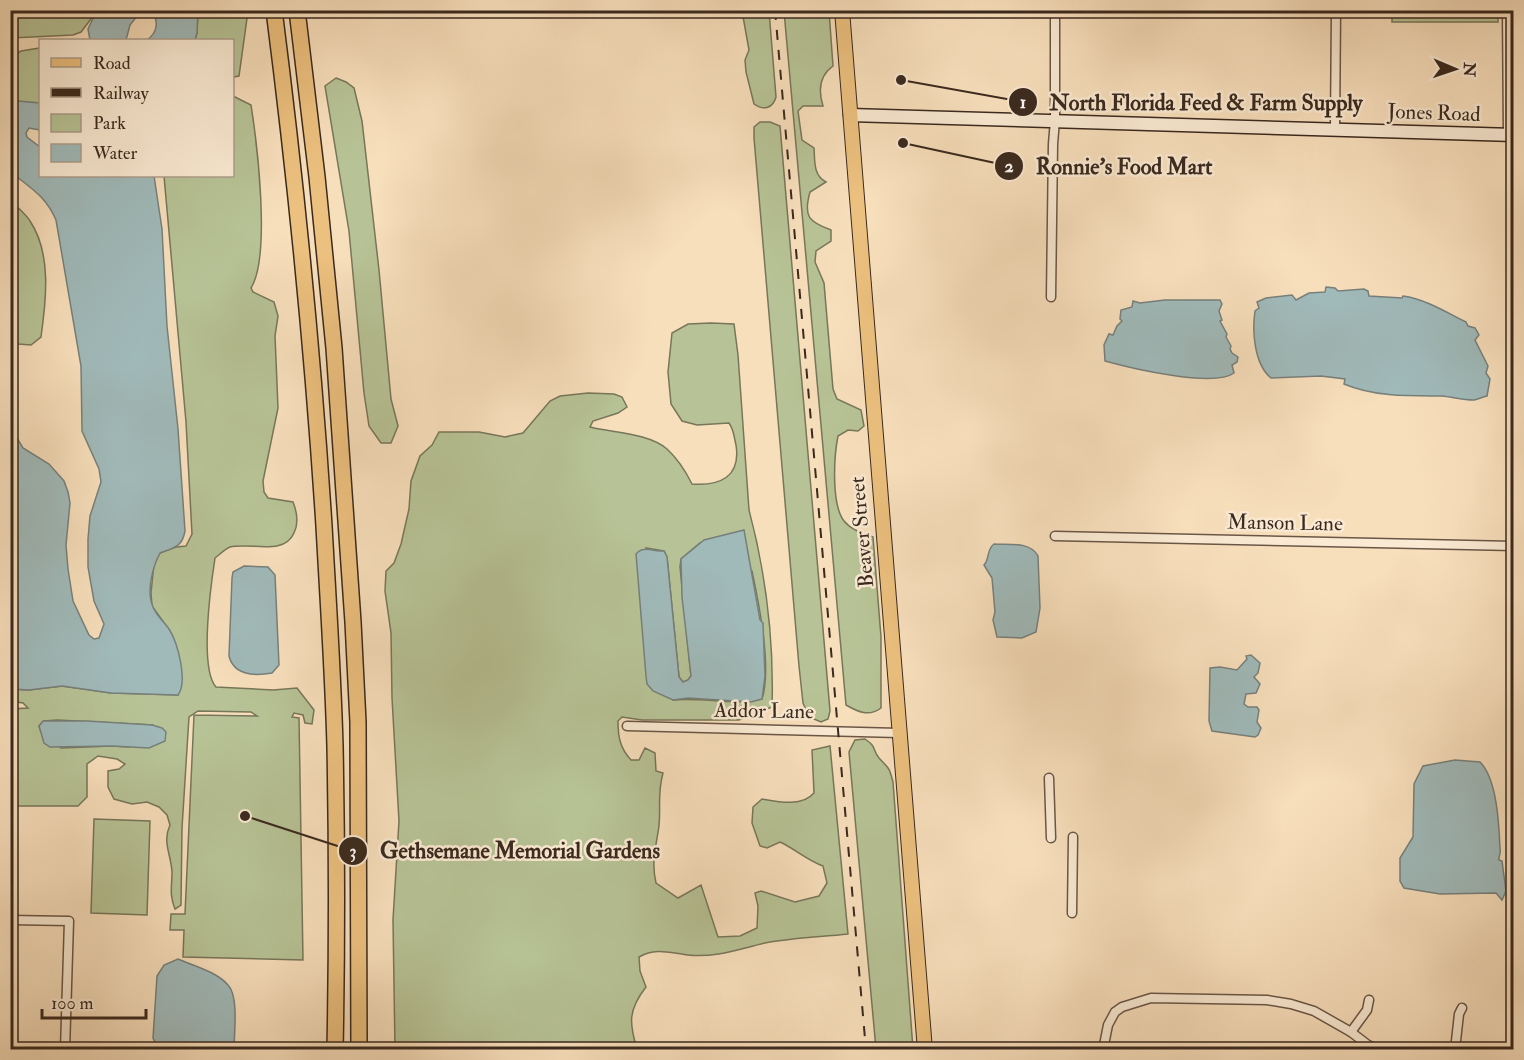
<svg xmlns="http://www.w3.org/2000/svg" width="1524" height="1060" viewBox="0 0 1524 1060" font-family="'IM FELL Double Pica',serif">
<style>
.green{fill:#b7c396;stroke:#78765a;stroke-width:1.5;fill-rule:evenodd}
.water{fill:#a0baba;stroke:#77807c;stroke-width:1.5}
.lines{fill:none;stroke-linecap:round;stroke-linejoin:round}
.street-casing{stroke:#6a5646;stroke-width:11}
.secondary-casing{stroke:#3a291e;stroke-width:15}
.primary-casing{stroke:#3a291e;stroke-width:16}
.highway-casing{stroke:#3a291e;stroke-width:18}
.street{stroke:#faead3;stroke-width:8}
.secondary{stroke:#faead3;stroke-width:12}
.primary{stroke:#ecc07e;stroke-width:14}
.highway{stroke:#ecc07e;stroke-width:15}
.rail{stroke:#3a291e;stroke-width:2;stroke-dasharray:10 10;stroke-linecap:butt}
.labels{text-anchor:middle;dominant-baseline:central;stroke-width:5;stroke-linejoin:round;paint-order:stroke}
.street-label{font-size:21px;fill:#3a291e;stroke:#faead3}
.leader{fill:none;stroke:#3a291e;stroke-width:2}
.callout-dot{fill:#3a291e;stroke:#faead3;stroke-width:2}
.mark-label{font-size:18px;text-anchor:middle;font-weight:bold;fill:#fff}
.callout-label{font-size:22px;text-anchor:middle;font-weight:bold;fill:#3a291e;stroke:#faead3;stroke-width:5;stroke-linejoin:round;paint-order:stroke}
</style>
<rect width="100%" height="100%" fill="#f8dfbc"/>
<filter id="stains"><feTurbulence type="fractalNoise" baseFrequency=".00333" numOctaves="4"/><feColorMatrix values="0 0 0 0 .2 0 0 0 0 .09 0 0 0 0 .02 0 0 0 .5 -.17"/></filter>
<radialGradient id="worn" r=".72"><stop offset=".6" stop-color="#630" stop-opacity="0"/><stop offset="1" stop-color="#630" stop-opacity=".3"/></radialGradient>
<g class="green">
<polygon points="10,11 97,11 81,32 73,35 11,38"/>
<polygon points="198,11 248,11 239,76 233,77 232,40 195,40 197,33"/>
<path d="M742 11H769L776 97C773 108 764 111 754 104L746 72 745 60 749 50Z"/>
<path d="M784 11H829L833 66C819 76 818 90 823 106H803L798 111 802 140 814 148C815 161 813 175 826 182L810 192C803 217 809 222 831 230V241L816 251 815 262 824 283 833 389 837 399 861 410 864 426 858 431 848 430 838 436C834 456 831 504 844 521 851 530 863 534 873 537L881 637V708C869 717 858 712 846 705Z"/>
<rect x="1392" y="11" width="106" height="11"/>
<polygon points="40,48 40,103 11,103 11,57 21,51"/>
<polygon points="336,78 346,82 354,88 362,121 379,270 391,399 398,426 391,443 381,443 369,426 364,393 349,231 325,86"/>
<path d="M233 96 251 105C257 143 271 256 251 288L253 292 274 302 278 316 275 336 278 408 263 481 264 492 268 498 293 502C297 512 299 523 294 533 284 556 251 542 230 547 225 549 219 555 215 558 211 584 199 668 216 687L273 690 297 688 314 710 312 724 305 723 303 715 294 713 292 717 299 718 303 960 183 957 184 930H170L171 914H185L194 715 257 716 251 712 198 711 189 717 182 828 181 905 175 909C169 894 172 887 172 872 171 854 162 842 170 825L167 815 159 807 147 802 132 804 114 799 108 787V771L119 769 125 764 117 759 98 756 87 764V797L78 806H11L10 759 14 748 11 742V709L28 708 23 703 11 701V689L29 690 62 686 111 693 178 695 170 631 152 606 151 593 154 564 160 553 176 547 186 546 192 534 186 422 164 176H232ZM57 720 152 725 129 747 112 746 61 748 41 732 39 726 44 721Z"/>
<polygon points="760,122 770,122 780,126 830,711 828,719 821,722 809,717 803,703 799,666 754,138 754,127"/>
<path d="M11 201C17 207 26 214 30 221 52 254 46 301 41 337L31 345 18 344 11 339Z"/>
<path d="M711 323 734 324 738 355 749 510C766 574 774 641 772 707L739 720H642L622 717 618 721C618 737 620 748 631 760H639L645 748 655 753 656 771 663 773C657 795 661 805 659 826 656 847 651 862 656 883L678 898 701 885 718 937 740 936 757 928 758 906 755 893 761 891 795 902 819 896 827 883 823 866C807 860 795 849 780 842L767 848 760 846 752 823 753 807 762 799C779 802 802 807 814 793L812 750 830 746 848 934C821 937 792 938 765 943 739 949 715 958 688 955 670 953 656 947 639 957L640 971 646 987C628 1010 629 1023 637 1049H395L393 920 399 821 392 698 391 633 385 591 386 571 394 563 401 544 409 509 411 481 420 456 432 445 439 432H479L505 437 523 433 550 401 560 396 588 393 614 394 622 397 627 407 618 413 593 421 590 427C614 433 648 433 667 449 678 459 686 472 692 484 720 486 741 477 736 445 734 437 734 430 729 423L697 425 682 421 671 404 668 372 672 333 688 324ZM700 543 752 571C759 604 772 668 762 699 734 706 703 697 673 700L646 548 664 551 667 557 679 677 683 682 688 680 691 676 680 567 681 559Z"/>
<path d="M865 739C877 747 872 749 879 758 889 769 889 766 893 782L913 1049H876L849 752 855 740Z"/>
<polygon points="94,819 150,821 147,915 91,913"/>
</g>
<g class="water">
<polygon points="97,10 141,10 141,11 130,25 126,40 90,40 88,29"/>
<path d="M153 11H198L197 33 195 40H147C158 32 158 23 153 11Z"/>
<path d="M18 101 40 103V130L29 128 26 133 27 137 40 147V176H154L162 229 167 326 178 429 185 531C182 547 175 547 160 553 153 566 146 591 153 607 156 615 164 622 169 629 178 643 188 682 178 695L111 693 62 686 29 690 11 689V428L23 448 49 464 64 481 68 492 70 503 66 545 68 569 73 601 89 635 94 639 99 638 104 624 94 601 88 567V539L90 516 101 482 99 469 82 431 81 366 56 220C45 195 30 188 11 172V103Z"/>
<path d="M1326 287 1335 288 1338 291 1364 289 1368 291 1369 296 1402 298 1403 296C1425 299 1446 312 1466 322L1468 326 1475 328 1479 335 1475 340 1488 366 1486 373 1490 379 1487 396C1482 397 1479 399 1474 400 1463 400 1452 397 1442 396 1409 396 1375 397 1344 384L1345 379 1321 376 1271 378C1254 364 1252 331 1255 311L1259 308 1257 302 1266 298 1292 295 1296 300 1309 293 1325 292Z"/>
<path d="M1165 300H1220L1222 304 1219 311 1222 320 1220 321 1227 334 1226 337 1231 346 1230 349 1232 353 1238 357 1237 362 1232 365 1234 373C1214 388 1130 368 1105 361L1104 345 1109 334 1113 335 1117 326 1122 321 1120 319 1121 310 1132 307 1133 301 1140 303Z"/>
<path d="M744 530 760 620 763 623 765 676 762 699 751 702 688 698 673 700 653 691 647 684 646 676 636 554C643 545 654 552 664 551L667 557 679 677 683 682 688 680 691 676 682 597 681 559 704 540Z"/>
<path d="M994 544C1009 545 1030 541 1038 556L1040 608 1036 632 1022 638 997 637 993 620 995 612 992 578 984 565C990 559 986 550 994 544Z"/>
<path d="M244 566 268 567 275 575 279 665 272 673C255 676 234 676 229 656L232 578 233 572Z"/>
<polygon points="1251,655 1260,663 1258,673 1254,677 1260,684 1256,693 1246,694 1244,704 1248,707 1257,707 1259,710 1257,722 1261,728 1258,735 1255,737 1212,731 1209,721 1210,668 1220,667 1237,670 1247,659 1246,656"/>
<polygon points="43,721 87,721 152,725 162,728 166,732 165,741 149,748 112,746 50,747 44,743 39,726"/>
<path d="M1455 760 1480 762C1497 779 1499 824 1500 848 1501 855 1499 853 1499 860L1502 861 1506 891 1502 900 1496 893 1440 894 1404 888 1400 881V858L1413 837 1414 784 1423 766Z"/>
<path d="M178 959C194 966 217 972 228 985 239 996 234 1034 234 1049H155L156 1044 153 1038 157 976 164 965Z"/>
</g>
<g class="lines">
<g class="street-casing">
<g id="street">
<polyline points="1507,10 1508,135"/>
<polyline points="1335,128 1336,10"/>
<polyline points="1051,297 1053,144 1055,120 1055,10"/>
<polyline points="1055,536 1514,546"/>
<polyline points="627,726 899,733"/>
<polyline points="1049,778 1051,838"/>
<polyline points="1072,913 1073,837"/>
<polyline points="10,920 69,921 65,1050"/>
<polyline points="1351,1032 1367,1010 1369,1000"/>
<polyline points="1103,1050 1108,1025 1115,1012 1122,1007 1151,998 1267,1000 1291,1004 1314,1011 1351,1032 1368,1045 1379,1050"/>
<polyline points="1455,1050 1459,1014 1462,1008"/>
</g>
</g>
<g class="secondary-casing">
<polyline id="secondary" points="850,115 1514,135"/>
</g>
<g class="primary-casing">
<polyline id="primary" points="842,10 925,1050"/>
</g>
<g class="highway-casing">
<g id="highway">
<path d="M274 10C296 182 313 354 324 526 328 599 333 673 335 746 337 847 337 948 335 1050"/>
<polyline points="297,10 317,177 334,348 353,622 358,722 359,1050"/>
</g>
</g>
<use href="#street" class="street"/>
<use href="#secondary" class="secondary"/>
<use href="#primary" class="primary"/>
<use href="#highway" class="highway"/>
<polyline class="rail" points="775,10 866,1050"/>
</g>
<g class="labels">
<g class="street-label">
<text transform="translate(1434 113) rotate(2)">Jones Road</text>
<text transform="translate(1285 523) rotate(1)">Manson Lane</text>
<text transform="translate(862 532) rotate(-95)">Beaver Street</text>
<text transform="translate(764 711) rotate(1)">Addor Lane</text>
</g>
</g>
<path class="leader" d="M901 80L1023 102M903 143L1009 166M245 816L353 851"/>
<g class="callout-dot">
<circle cx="901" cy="80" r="6"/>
<circle cx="903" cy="143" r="6"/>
<circle cx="245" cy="816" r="6"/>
<circle cx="1023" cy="102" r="15"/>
<circle cx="1009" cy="166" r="15"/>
<circle cx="353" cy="851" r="15"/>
</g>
<g class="mark-label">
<text x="1023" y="108">1</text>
<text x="1009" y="172">2</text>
<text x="353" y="857">3</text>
</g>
<g class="callout-label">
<text x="1206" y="110">North Florida Feed &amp; Farm Supply</text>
<text x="1124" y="174">Ronnie's Food Mart</text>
<text x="520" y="858">Gethsemane Memorial Gardens</text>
</g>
<rect width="1524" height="1060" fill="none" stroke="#f8dfbc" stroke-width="36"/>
<rect x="12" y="12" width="1500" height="1036" fill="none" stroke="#3a291e" stroke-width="3"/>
<rect x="18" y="18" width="1488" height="1024" fill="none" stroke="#3a291e" stroke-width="1.5"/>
<rect x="39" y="39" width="195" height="138" fill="#faead3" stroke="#ad9d8b" stroke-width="1.5"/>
<rect x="51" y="58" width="30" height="9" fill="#ecc07e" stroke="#ad9d8b" stroke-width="1.5"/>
<text x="93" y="69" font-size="18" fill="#3a291e">Road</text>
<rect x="51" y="88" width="30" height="9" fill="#3a291e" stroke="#ad9d8b" stroke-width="1.5"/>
<text x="93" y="99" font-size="18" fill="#3a291e">Railway</text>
<rect x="51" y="114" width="30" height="18" fill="#b7c396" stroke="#ad9d8b" stroke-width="1.5"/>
<text x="93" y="129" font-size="18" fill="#3a291e">Park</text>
<rect x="51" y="144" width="30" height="18" fill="#a0baba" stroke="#ad9d8b" stroke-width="1.5"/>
<text x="93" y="159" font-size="18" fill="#3a291e">Water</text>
<g transform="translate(1455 69) rotate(92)" stroke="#faead3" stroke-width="4.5" paint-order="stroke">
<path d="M0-4.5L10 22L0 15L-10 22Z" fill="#3a291e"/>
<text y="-9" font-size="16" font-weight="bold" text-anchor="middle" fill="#3a291e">N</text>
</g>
<path d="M42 1009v9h104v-9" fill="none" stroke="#3a291e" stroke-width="3"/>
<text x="51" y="1009" font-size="18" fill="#3a291e" stroke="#faead3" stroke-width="4.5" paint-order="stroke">100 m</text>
<rect width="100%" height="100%" filter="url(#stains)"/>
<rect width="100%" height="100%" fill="url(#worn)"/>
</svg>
